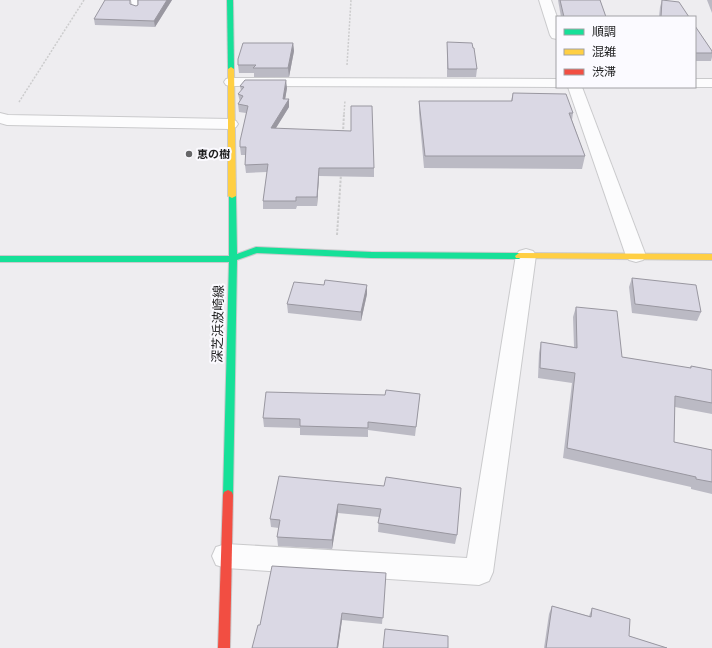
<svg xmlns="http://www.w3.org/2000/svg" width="712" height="648" viewBox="0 0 712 648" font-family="'Asap Condensed','Noto Sans JP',sans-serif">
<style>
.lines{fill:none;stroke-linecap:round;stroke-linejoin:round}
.lane-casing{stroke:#cacacc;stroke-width:2}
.street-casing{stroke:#cacacc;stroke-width:2}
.fast-casing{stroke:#cacacc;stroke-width:2}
.slow-casing{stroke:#cacacc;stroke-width:2}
.jam-casing{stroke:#cacacc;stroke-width:2}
.path-far1{stroke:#cccccd;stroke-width:1.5;stroke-dasharray:2 1.5;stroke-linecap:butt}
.path{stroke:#cccccd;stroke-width:2;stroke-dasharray:2.5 1.5;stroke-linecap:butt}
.lane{fill:#fcfcfd;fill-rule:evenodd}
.street{fill:#fcfcfd;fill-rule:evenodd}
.fast{fill:#16e098;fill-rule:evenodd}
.slow{fill:#ffcf43;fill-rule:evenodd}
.jam{fill:#f24e42;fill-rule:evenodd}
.wall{fill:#bbbac4}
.shaded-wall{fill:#9997a0}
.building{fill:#dad8e4;stroke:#9997a0}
.poi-dot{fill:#666668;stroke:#fbfaff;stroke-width:1.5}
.labels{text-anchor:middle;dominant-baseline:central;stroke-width:4;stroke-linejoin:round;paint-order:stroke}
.far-poi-label{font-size:11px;font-weight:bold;fill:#1d1d1e;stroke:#fbfaff;text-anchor:start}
.street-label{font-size:13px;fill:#1d1d1e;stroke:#fbfaff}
</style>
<rect width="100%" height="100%" fill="#eeedf0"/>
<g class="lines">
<g class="lane-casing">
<polygon id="lane" points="131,0 137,0 138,11 133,10"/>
</g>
<g class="street-casing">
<g id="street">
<polygon points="539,0 551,0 557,17 557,39 552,38 550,35"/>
<polygon points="231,78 557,79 557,87 559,87 557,87 231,86 226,85 224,82 226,79"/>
<polygon points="695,79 712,79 712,87 693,87 695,87"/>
<polygon points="568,87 582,87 646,256 643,260 636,262 629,260 626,256"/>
<polygon points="0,113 8,115 230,119 236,121 238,124 236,127 230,129 7,125 0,123"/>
<polygon points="526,249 533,251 536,255 493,572 489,581 479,585 226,568 216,565 212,556 216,547 226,544 467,558 516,255 519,251"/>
</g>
</g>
<g class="fast-casing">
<g id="fast">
<polygon points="227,0 233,0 234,69 231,71 228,69"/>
<polygon points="229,194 235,194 236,196 237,254 256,247 371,252 519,253 523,256 519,259 371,258 257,253 237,260 233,495 232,498 228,500 224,498 223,495 229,262 0,262 0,256 229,256"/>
</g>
</g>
<g class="slow-casing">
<g id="slow">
<polygon points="231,67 234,69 236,196 232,198 228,196 228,69"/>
<polygon points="519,253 712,254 712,260 516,258 515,256"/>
</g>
</g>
<g class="jam-casing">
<polygon id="jam" points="228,490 232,492 233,495 230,648 218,648 223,495 224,492"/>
</g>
<g class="path-far1">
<polyline points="347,65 351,0"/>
<polyline points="19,102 84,0"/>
<polyline points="344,114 345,100"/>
</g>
<g class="path">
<polyline points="343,133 344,113"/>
<polyline points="337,235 341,174"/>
</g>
<use href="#lane" class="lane"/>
<use href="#street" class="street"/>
<use href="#fast" class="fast"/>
<use href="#slow" class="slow"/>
<use href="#jam" class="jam"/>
</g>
<g class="wall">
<polygon points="138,0 172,0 155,27 95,25 94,19 130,4 136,6 138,5"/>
<polygon points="558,0 600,0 606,17 561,17"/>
<polygon points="662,0 689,17 659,17 660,7"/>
<polygon points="707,0 712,0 712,13"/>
<polygon points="695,26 712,51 712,57 711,61 695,61"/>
<polygon points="447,42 477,69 476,77 447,77"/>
<polygon points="293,43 294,51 289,77 254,77 254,73 239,73 238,65"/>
<polygon points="240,86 287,88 285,99 289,99 289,107 276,128 374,168 374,177 319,176 317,206 297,206 296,209 263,209 263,201 267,172 246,173 245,165 246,155 241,155 240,147 246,113 239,112 238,104 240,102 238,94 241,91"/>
<polygon points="513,93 573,113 572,120 585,156 582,169 424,168 419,113 419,101 511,101"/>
<polygon points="632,278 701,312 697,321 632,313 629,287"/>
<polygon points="324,285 367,285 367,294 361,321 288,313 287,304"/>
<polygon points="576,307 622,357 690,368 691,366 712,370 712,414 675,407 674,442 712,450 712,494 691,489 691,487 563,458 572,383 538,378 539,353 541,342 574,347 573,317"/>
<polygon points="420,394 415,436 368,430 368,437 300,435 300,428 264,427 263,418 385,395"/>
<polygon points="384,486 457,535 455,544 378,532 379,517 338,513 332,549 278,546 277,537 279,528 271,527 270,519"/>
<polygon points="386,573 382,624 342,620 338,648 252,648 260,625"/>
<polygon points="552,606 589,616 592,608 629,636 667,648 544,648 549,614"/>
</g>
<g class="shaded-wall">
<polygon points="167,0 172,0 155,27 154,21"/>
<polygon points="293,43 294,51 289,77 288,68"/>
<polygon points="286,80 287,88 284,106 283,99"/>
<polygon points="289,99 289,107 271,136 271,128"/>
<polygon points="319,168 319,176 317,206 317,197"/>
<polygon points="367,285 367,294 361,321 361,312"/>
<polygon points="338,504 338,513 332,549 332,540"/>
<polygon points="342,613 342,620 338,648 337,648"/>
</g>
<g class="building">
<polygon points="105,0 130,0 130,4 136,6 138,5 138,0 167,0 154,21 94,19"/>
<polygon points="560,0 600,0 606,17 564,17"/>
<polygon points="662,0 679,2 689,17 661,17"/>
<polygon points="695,26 712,51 712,53 695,53"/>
<polygon points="447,42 472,43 473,48 474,48 477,69 448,69"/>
<polygon points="243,43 293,43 288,68 253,68 256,65 238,65 238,59"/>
<polygon points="245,80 286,80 283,99 289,99 271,128 351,131 351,106 372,106 374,168 319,168 317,197 296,197 296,201 263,201 268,164 245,165 246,147 240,147 240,141 248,106 238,104 243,96 238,94 244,87 240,86"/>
<polygon points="513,93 566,94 573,113 569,113 585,156 425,156 419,101 512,101"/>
<polygon points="632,278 696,285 701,312 635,304"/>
<polygon points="325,280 367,285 361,312 287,304 294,282 324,285"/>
<polygon points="576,307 617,311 622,357 691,368 691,366 712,370 712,403 675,396 674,442 712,450 712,482 696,479 696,477 567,448 575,373 540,368 541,342 577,348"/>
<polygon points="386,390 420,394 416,427 368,422 368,428 300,426 300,419 263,418 266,392 385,395"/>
<polygon points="279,476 384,486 386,477 461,488 457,535 378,523 381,509 338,504 332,540 277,537 280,520 270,519"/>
<polygon points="272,566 386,573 383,618 342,613 337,648 252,648 258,625 260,625"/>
<polygon points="552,606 591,617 592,608 630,619 629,636 667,648 546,648"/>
<polygon points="385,629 448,636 448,648 383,648"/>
</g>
<circle class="poi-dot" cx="189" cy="154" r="4"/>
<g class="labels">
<g class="far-poi-label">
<text x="197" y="154">恵の樹</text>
</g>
<g class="street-label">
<text transform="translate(218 324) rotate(-89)">深芝浜波崎線</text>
</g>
</g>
<rect x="556" y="16" width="140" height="72" fill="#fbfaff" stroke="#a2a2a5"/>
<rect x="564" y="29" width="20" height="6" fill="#16e098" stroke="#a2a2a5"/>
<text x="592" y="36" font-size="12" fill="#1d1d1e">順調</text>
<rect x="564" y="49" width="20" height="6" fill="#ffcf43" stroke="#a2a2a5"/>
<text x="592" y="56" font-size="12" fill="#1d1d1e">混雑</text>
<rect x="564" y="69" width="20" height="6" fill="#f24e42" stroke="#a2a2a5"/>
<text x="592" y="76" font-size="12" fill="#1d1d1e">渋滞</text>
</svg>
